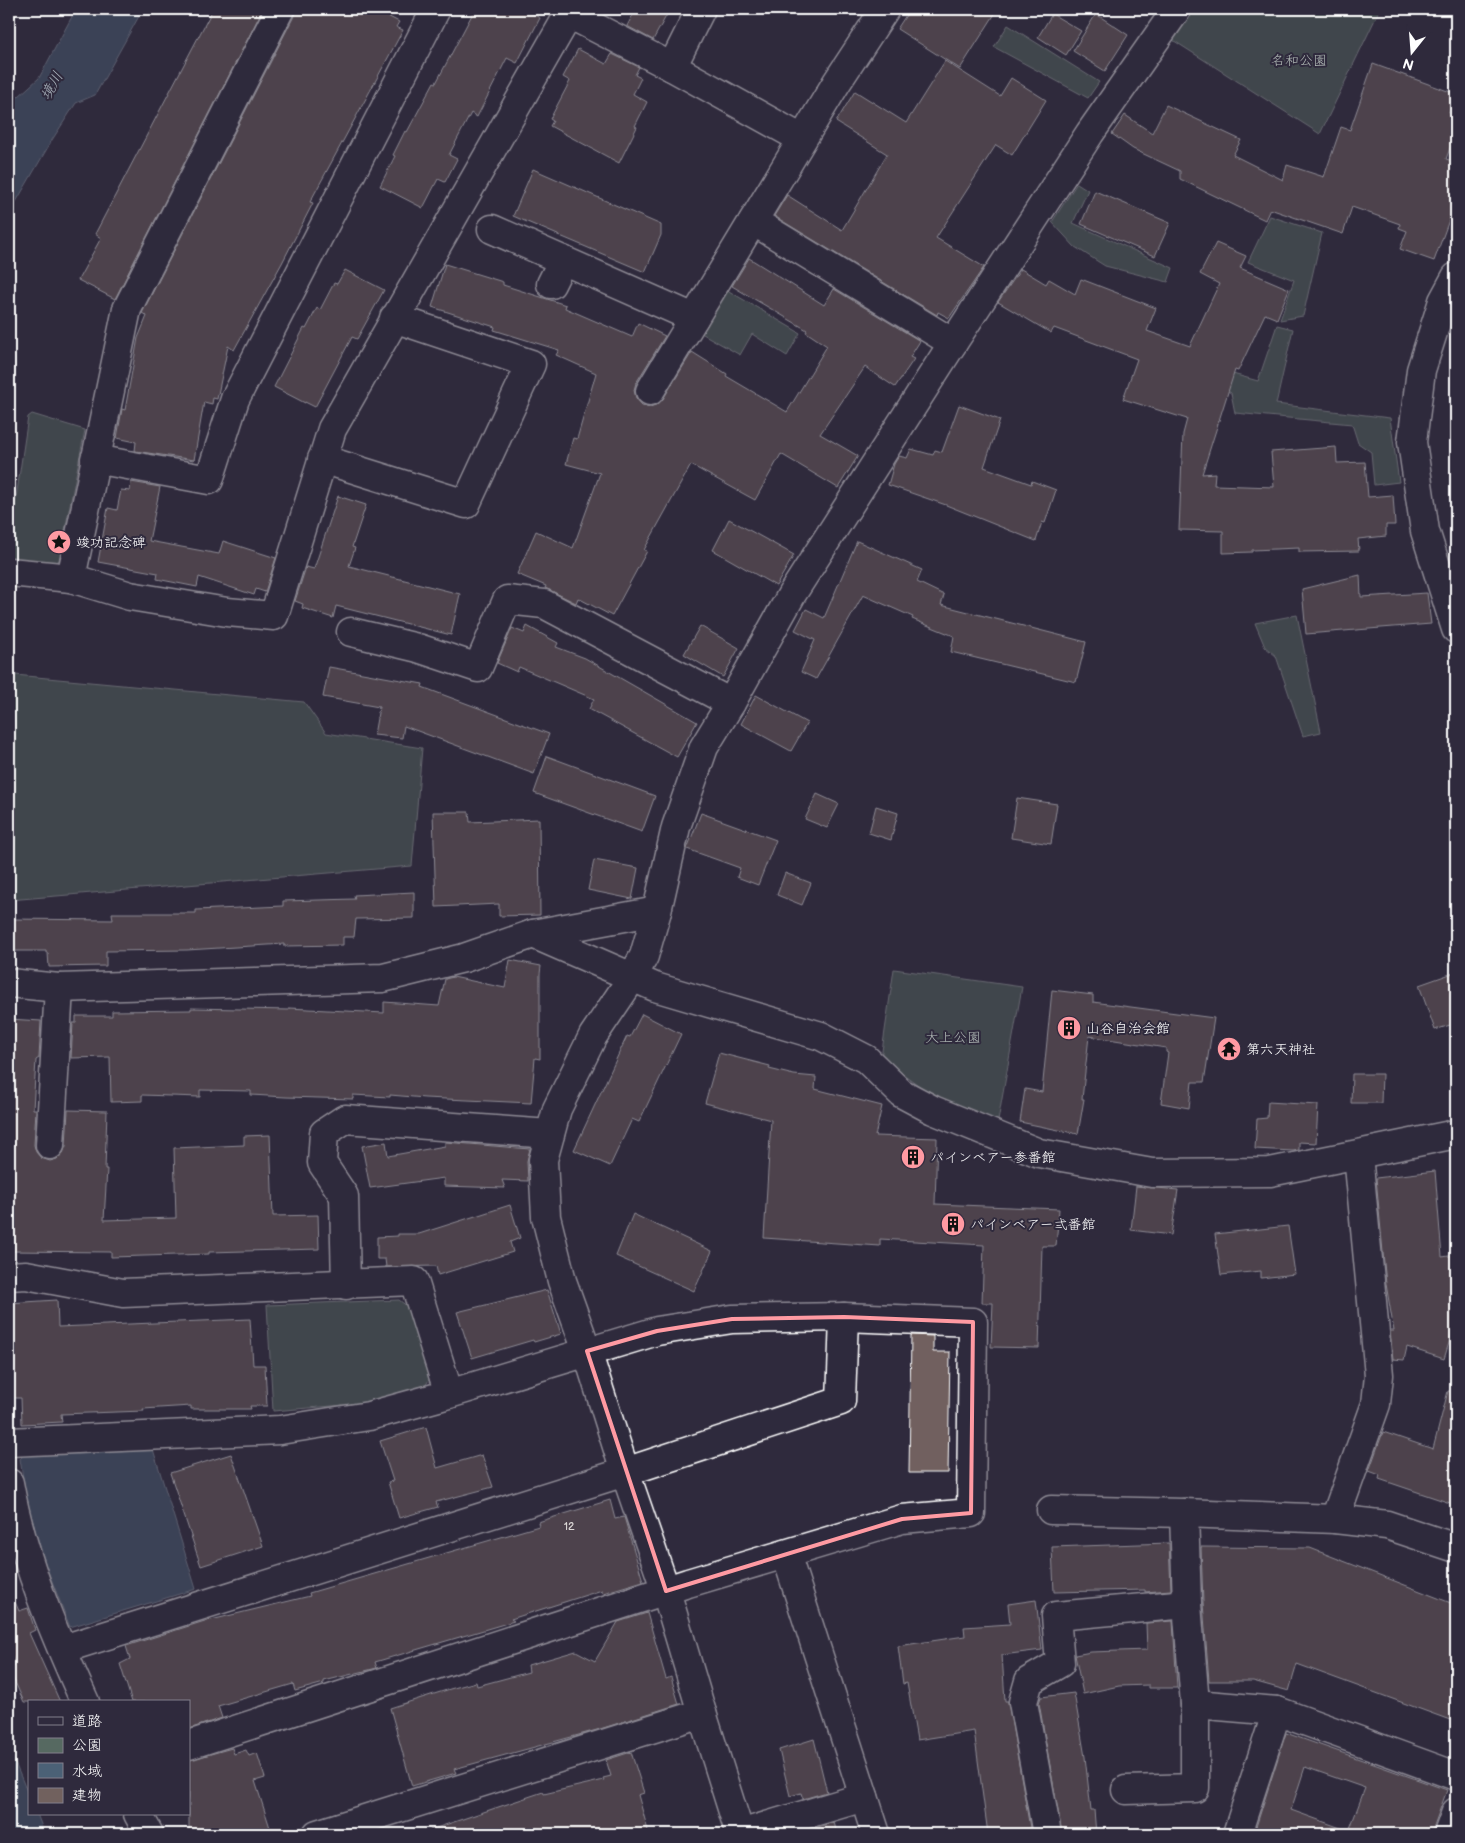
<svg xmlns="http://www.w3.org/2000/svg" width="1465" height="1843" viewBox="0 0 1465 1843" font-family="'Balsamiq Sans','Klee One',sans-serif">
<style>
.built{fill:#433a47}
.green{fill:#566961;stroke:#aab4b0}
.water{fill:#4b6176;stroke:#93a0ad}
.building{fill:#71615e;stroke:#fff;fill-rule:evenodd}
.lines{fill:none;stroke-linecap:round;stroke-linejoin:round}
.minor-casing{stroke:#fff;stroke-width:31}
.minor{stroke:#2f2a3d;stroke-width:28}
.marked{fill:none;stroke:#ff9aa2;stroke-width:4;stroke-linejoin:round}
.labels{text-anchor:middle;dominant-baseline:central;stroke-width:4;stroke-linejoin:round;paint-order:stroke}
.number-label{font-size:11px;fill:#dcd8d7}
.park-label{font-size:14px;fill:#b3bcb8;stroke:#2f2a3d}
.poi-label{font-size:14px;fill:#fff;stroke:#2f2a3d;text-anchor:start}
.water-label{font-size:15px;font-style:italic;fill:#aeb8c1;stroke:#2f2a3d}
</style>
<rect width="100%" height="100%" fill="#2f2a3d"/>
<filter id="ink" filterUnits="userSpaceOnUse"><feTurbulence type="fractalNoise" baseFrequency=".02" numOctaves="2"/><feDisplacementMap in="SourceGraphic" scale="10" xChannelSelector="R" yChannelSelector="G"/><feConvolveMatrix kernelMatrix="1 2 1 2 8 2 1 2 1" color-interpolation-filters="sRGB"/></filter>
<g filter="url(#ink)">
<polygon class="built" points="9,9 20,9 9,29"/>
<g class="green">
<polygon points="1188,9 1380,9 1320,134 1168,37"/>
<polygon points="1008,25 1099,82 1088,98 994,47"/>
<polygon points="1077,183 1088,190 1073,223 1173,268 1168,282 1105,266 1075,247 1052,222"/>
<polygon points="1270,216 1322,233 1303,316 1280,320 1294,280 1248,262"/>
<polygon points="722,287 800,333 787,356 752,334 740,355 696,330"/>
<polygon points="1277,325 1293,329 1276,404 1390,418 1399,482 1374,485 1371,452 1358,443 1352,424 1235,413 1231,393 1222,388 1211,368 1258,381"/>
<polygon points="32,414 85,430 59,560 49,568 9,563 9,545 28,417"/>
<polygon points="1297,615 1321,732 1303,736 1276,656 1265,647 1255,623"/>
<polygon points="15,675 304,702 326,733 422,748 412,866 9,900 9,699"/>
<polygon points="894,969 1022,987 998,1121 939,1100 881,1058"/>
<polygon points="399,1300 408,1307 430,1378 424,1388 356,1404 273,1411 267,1305"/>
</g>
<g class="water">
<polygon points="76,9 143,9 95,95 76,103 52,140 9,214 9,105 39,78"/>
<polygon points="152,1446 196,1589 70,1627 46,1566 27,1503 20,1459 27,1451"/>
<polygon points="9,1749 29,1796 29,1814 37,1814 42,1827 33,1834 9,1834"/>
</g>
<g class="building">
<polygon points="213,9 263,9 115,299 78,280 101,238 95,234"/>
<polygon points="296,9 374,9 399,22 396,27 403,30 310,202 313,203 282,263 234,350 228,346 217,399 213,398 212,404 204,402 194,460 135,451 136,442 117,438 122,409 125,410 138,338 147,316 142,313 294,16"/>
<polygon points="475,9 524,9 540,18 517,63 507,58 477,117 471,113 449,155 457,159 445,182 438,179 423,208 380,186 395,156 393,155 405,131 407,132 434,82 436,83"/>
<polygon points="636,9 670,9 653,40 627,26"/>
<polygon points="910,9 998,9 960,69 897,29"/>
<polygon points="1052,14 1081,31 1066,55 1038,37"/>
<polygon points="1096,14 1128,35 1105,71 1073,51"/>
<polygon points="578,49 606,64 612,54 639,67 635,75 641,78 633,94 647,102 635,126 637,127 619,163 550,126 553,121 550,119 570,81 563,77"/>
<polygon points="945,61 1000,96 1011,78 1046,100 1012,155 996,145 936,238 984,267 949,318 938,312 937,315 774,216 787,195 842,230 887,154 836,122 855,91 906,123"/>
<polygon points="1373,64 1456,94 1449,113 1456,116 1456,132 1446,159 1456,162 1456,201 1434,261 1400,249 1407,231 1399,228 1400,224 1352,207 1343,234 1270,209 1265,220 1180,179 1180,171 1133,149 1112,134 1125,115 1152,133 1166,105 1241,140 1233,155 1283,180 1287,165 1324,177 1341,127 1350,130"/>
<polygon points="533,169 661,225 661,235 645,272 513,216"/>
<polygon points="1095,191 1170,223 1155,256 1081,224"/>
<polygon points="1216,243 1246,256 1240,268 1289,289 1277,319 1265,314 1238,371 1235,370 1202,474 1215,473 1214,485 1274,487 1271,452 1336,447 1337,463 1365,462 1368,497 1393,495 1395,525 1386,525 1386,536 1358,539 1359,551 1299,552 1299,548 1252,550 1252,552 1223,553 1223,531 1179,530 1183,434 1187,419 1123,399 1137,359 1054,328 1051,333 998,302 1021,269 1046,284 1049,279 1075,294 1081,279 1156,308 1147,331 1190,346 1219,284 1200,274"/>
<polygon points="749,258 824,305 834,289 920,341 910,357 914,359 895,387 865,367 820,434 858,456 838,488 781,454 755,500 691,465 644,550 647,551 612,616 578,598 576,603 545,588 546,586 517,574 536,531 573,548 600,473 566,464 573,438 577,439 596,373 556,355 559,350 494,330 495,327 432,307 445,264 503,282 503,285 566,305 565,308 632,337 638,323 665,336 636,383 634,390 636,398 642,405 650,407 658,404 663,399 692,352 727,374 726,376 787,412 827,346 806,332 807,330 732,286"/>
<polygon points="345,270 384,290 357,339 352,337 315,407 305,402 305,403 274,387 304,328 306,329 317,308 320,310 334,283 337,284"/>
<polygon points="959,405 1000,420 984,467 1031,484 1032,481 1056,490 1045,523 1042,522 1036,541 946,505 888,485 894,464 899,456 907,458 911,449 933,455 935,450 942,452"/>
<polygon points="131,482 160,487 149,541 219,554 223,541 276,558 265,592 256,589 254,595 199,577 197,587 157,579 158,573 98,562 108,508 117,510 121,490 130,491"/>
<polygon points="338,496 366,505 352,547 355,548 349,566 460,594 451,635 336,606 333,618 302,608 303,604 295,601 306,567 314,569"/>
<polygon points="729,519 794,555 776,586 713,550"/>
<polygon points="857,541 922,570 917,582 944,595 941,605 1086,642 1076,682 951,652 954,636 912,619 913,617 863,595 816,679 801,672 815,640 795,630 806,609 824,618"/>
<polygon points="1360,575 1361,597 1427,593 1431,624 1306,634 1302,589"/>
<polygon points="527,626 558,643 556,647 585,658 697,722 677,757 589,709 594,699 519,667 517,672 497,663 512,628 524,633"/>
<polygon points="700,626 739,648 723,677 684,654"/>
<polygon points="329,667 423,684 422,687 549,734 534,774 404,726 402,738 374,735 379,707 323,697"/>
<polygon points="756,695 807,723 791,751 741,724"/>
<polygon points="547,756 655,796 642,832 534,793"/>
<polygon points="817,794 839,804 827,828 805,819"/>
<polygon points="1017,798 1057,804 1051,844 1011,838"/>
<polygon points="876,806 898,813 891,840 869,833"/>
<polygon points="433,812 469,812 470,822 539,819 540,915 499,916 499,904 436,907"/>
<polygon points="701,813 776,840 758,885 737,877 740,868 687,849"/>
<polygon points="594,860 638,868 632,899 588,890"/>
<polygon points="785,873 811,883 802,905 777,895"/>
<polygon points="414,892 414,918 356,919 354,937 343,937 343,945 284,946 284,944 187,950 106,951 106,966 49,967 48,953 46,953 46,951 9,951 9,919 113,920 112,913 196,913 196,910 283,906 283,901 355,899 354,895"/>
<polygon points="510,960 541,966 540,974 540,1059 535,1058 531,1103 425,1098 390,1095 390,1097 353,1095 353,1099 286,1097 251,1095 251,1091 200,1090 200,1097 142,1095 142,1101 111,1102 110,1057 71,1058 73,1023 76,1023 76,1016 112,1016 112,1011 191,1010 191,1008 289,1010 289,1008 384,1013 384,1002 439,1006 445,979 453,977 505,988"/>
<polygon points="1456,972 1456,1023 1435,1030 1419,985"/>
<polygon points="1052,990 1093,995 1093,1002 1214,1018 1204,1082 1192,1082 1189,1108 1161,1103 1168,1053 1166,1052 1166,1048 1089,1036 1082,1099 1084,1099 1078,1134 1020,1122 1025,1089 1042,1092"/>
<polygon points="642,1014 681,1034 639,1122 632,1119 610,1166 574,1150 627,1036 630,1037"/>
<polygon points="9,1019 41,1021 39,1058 36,1060 33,1109 36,1109 34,1145 36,1152 41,1158 50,1161 57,1159 63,1153 66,1146 68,1110 107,1111 105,1169 107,1169 104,1220 176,1218 174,1148 244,1145 244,1136 270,1135 273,1216 318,1215 319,1249 209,1252 209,1254 111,1257 111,1252 9,1251"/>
<polygon points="719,1053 770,1066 769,1069 794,1075 816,1077 815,1089 882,1106 875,1136 937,1138 935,1204 1059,1209 1056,1246 1042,1246 1039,1348 991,1347 993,1303 982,1303 984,1245 880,1239 880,1246 764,1238 771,1120 705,1103"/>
<polygon points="1352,1074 1382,1074 1381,1103 1351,1103"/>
<polygon points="1268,1102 1318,1105 1316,1143 1299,1142 1299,1150 1293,1151 1255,1149 1257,1119 1267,1118"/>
<polygon points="386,1142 388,1156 445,1146 445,1142 530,1149 527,1161 528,1181 502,1180 505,1188 444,1186 444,1178 370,1188 362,1146"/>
<polygon points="1435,1171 1442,1257 1456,1255 1456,1320 1444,1359 1407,1347 1404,1360 1393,1359 1390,1331 1394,1331 1386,1284 1376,1178"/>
<polygon points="1136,1186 1178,1190 1171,1235 1131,1230"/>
<polygon points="510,1205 520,1238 510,1242 513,1252 438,1275 436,1266 386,1267 385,1259 377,1259 377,1237 398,1236 398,1234 419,1234"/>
<polygon points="633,1214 712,1251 694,1291 616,1256"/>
<polygon points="1288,1226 1295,1274 1261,1278 1261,1271 1221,1275 1215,1234"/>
<polygon points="547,1290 561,1334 534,1342 533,1340 472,1358 457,1312"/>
<polygon points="57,1300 58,1327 250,1319 253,1365 265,1365 267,1406 250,1406 251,1409 191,1409 191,1406 143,1409 144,1411 61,1414 62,1422 22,1424 21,1398 13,1398 9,1303"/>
<polygon points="911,1335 933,1336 933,1352 950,1352 948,1473 909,1473"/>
<polygon points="1448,1391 1456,1392 1456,1505 1379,1479 1380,1475 1369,1471 1383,1432 1433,1449"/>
<polygon points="426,1427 437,1468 482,1455 493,1487 436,1502 438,1507 399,1518 388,1482 393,1481 380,1441"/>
<polygon points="231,1454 263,1546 201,1566 170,1473"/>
<polygon points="610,1500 615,1519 624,1517 643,1581 603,1593 602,1590 511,1619 514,1621 375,1662 377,1668 324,1681 324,1683 295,1691 293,1684 218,1706 222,1718 189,1729 189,1702 132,1702 120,1664 130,1659 126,1646 211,1619 211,1620 310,1596 309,1593 539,1526 538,1522"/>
<polygon points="1169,1543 1171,1590 1145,1592 1145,1590 1054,1592 1052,1547"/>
<polygon points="1201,1547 1310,1548 1456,1605 1456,1704 1450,1720 1297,1664 1289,1691 1253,1681 1209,1681 1203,1603"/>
<polygon points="9,1588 19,1611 28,1608 35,1630 29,1633 60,1702 24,1702 9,1669 15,1666 9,1647"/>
<polygon points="1036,1600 1042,1650 1002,1655 1005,1701 1008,1701 1030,1828 988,1834 974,1731 917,1740 907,1683 903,1684 898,1646 965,1636 964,1627 1010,1624 1008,1604"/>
<polygon points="647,1613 666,1679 671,1677 679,1704 597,1730 454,1769 456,1773 412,1786 390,1708 450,1689 476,1682 477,1686 529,1672 528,1665 576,1651 595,1661 618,1622"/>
<polygon points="1173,1621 1177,1688 1149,1688 1149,1685 1119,1686 1083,1694 1075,1655 1091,1652 1147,1650 1146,1623"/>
<polygon points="1074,1693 1085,1757 1091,1810 1094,1810 1096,1834 1062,1834 1039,1703 1041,1697"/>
<path d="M1286 1733 1447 1790 1431 1834H1265L1255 1830ZM1305 1767 1365 1788 1349 1831 1291 1810Z"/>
<polygon points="814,1739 827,1792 803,1799 801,1793 790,1796 779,1750"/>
<polygon points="232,1748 234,1754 246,1750 249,1756 257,1753 265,1778 255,1781 272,1834 189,1834 189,1760"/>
<polygon points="631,1752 644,1793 638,1795 649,1834 431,1834 430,1830 543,1792 544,1794 604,1780 603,1778 611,1776 606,1760"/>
<polygon points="834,1822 837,1834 816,1834 814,1828"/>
</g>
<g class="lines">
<g class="minor-casing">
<g id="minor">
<polyline points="672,67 701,9"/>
<polyline points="753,221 953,343"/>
<polyline points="492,229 694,318"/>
<polyline points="1456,277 1443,301 1421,370 1412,442 1425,531 1456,629"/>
<polyline points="551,284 563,260"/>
<polyline points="650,391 837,82 885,9"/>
<polyline points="95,459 209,480 235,399 436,9"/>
<polyline points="322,459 466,504 531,364 394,318"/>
<polyline points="9,572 71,578 130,596 227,612 274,616 332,429 569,14 672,67 802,139"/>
<polyline points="71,578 127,309 280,9"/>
<polyline points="351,632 418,648 478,668 507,600 544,604 731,703"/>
<polyline points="533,934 655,987 821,1036 866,1059 901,1093 933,1110 1039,1153 1152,1173 1270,1172 1456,1134"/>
<polyline points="9,983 59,988 383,978 464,958 533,934 657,911"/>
<polyline points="50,1145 59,988"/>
<polyline points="9,1276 26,1275 123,1293 414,1281 449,1394"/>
<polyline points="346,1285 344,1196 322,1163 324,1133 345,1119 550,1134"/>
<polyline points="9,1442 280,1430 369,1416 449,1394 657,1331 732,1319 844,1317 973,1322 971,1513 902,1519 688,1583 189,1745"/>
<path d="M9 1483C23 1560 53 1631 85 1702"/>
<polyline points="1051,1510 1184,1513 1335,1519 1387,1525 1456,1548"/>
<polyline points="1335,1519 1376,1404 1379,1375 1358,1155"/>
<polyline points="786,1554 876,1834"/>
<polyline points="63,1649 625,1472 841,1401 844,1317"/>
<polyline points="1195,1704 1277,1711 1456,1776"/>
<polyline points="1126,1790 1195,1788 1195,1704 1187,1604 1184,1513"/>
<polyline points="138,1814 149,1834"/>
<polyline points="317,1834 702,1713"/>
<polyline points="740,1834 702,1713 666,1591 625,1472 587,1351 562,1281 546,1217 543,1160 557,1109 593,1036 632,978 644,956 657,911 676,827 704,747 731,703 792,594 953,343 1090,133 1177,9"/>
<polyline points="740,1834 864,1797"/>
<polyline points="1047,1834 1023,1702 1029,1681 1060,1663 1056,1616 1187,1604"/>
<polyline points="1237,1834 1277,1711"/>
<polyline points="1448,1834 1456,1812"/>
</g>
</g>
<use href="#minor" class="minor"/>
</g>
</g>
<path d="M0 0H1465V1843H0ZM844 1317 973 1322 971 1513 902 1519 666 1591 587 1351 657 1331 732 1319Z" fill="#2f2a3d" fill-opacity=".55" fill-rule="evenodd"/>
<path class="marked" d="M844 1317 973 1322 971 1513 902 1519 666 1591 587 1351 657 1331 732 1319Z"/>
<defs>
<g id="sight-disc" transform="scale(1.25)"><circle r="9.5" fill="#ff9aa2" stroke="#2f2a3d"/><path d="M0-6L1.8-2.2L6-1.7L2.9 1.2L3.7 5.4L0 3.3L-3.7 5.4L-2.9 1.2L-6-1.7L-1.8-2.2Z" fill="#111"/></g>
<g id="building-disc" transform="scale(1.25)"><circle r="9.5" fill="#ff9aa2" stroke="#2f2a3d"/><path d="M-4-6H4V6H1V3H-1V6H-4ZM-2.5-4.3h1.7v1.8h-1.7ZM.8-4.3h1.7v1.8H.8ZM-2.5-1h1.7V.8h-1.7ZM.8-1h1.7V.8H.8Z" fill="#111"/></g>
<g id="temple-disc" transform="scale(1.25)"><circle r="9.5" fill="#ff9aa2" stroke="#2f2a3d"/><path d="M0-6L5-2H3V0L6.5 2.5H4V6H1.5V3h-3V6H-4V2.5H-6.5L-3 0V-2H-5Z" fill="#111"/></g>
</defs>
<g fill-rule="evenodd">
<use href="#sight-disc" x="59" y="542"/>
<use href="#building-disc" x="1069" y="1028"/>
<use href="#temple-disc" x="1229" y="1049"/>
<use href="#building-disc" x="913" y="1157"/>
<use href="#building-disc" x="953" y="1224"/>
</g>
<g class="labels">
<g class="number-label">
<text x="569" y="1526">12</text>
</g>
<g class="park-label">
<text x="1299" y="60">名和公園</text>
<text x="953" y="1037">大上公園</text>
</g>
<g class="poi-label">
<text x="76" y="542">竣功記念碑</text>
<text x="1086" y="1028">山谷自治会館</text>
<text x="1246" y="1049">第六天神社</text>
<text x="930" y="1157">パインベアー参番館</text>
<text x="970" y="1224">パインベアー弍番館</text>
</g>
<g class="water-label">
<text transform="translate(52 86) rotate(-61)">境川</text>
</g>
</g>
<rect width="1465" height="1843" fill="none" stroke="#2f2a3d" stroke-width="30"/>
<rect x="15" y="15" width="1435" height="1813" fill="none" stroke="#fff" stroke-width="2" filter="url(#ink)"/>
<rect x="28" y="1700" width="162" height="115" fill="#2f2a3d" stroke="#827f8b"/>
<rect x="38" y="1717" width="25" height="8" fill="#2f2a3d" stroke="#827f8b"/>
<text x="72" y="1726" font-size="15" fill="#ffffff">道路</text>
<rect x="38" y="1738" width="25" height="15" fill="#566961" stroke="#827f8b"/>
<text x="72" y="1750" font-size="15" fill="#ffffff">公園</text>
<rect x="38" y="1763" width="25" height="15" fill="#4b6176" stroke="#827f8b"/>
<text x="72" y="1776" font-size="15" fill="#ffffff">水域</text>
<rect x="38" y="1788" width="25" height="15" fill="#71615e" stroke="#827f8b"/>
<text x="72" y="1800" font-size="15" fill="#ffffff">建物</text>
<g transform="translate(1412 52) rotate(197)" stroke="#2f2a3d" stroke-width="4" paint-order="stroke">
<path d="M0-4L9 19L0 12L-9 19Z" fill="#ffffff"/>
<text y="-8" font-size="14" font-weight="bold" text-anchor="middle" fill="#ffffff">N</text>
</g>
</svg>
